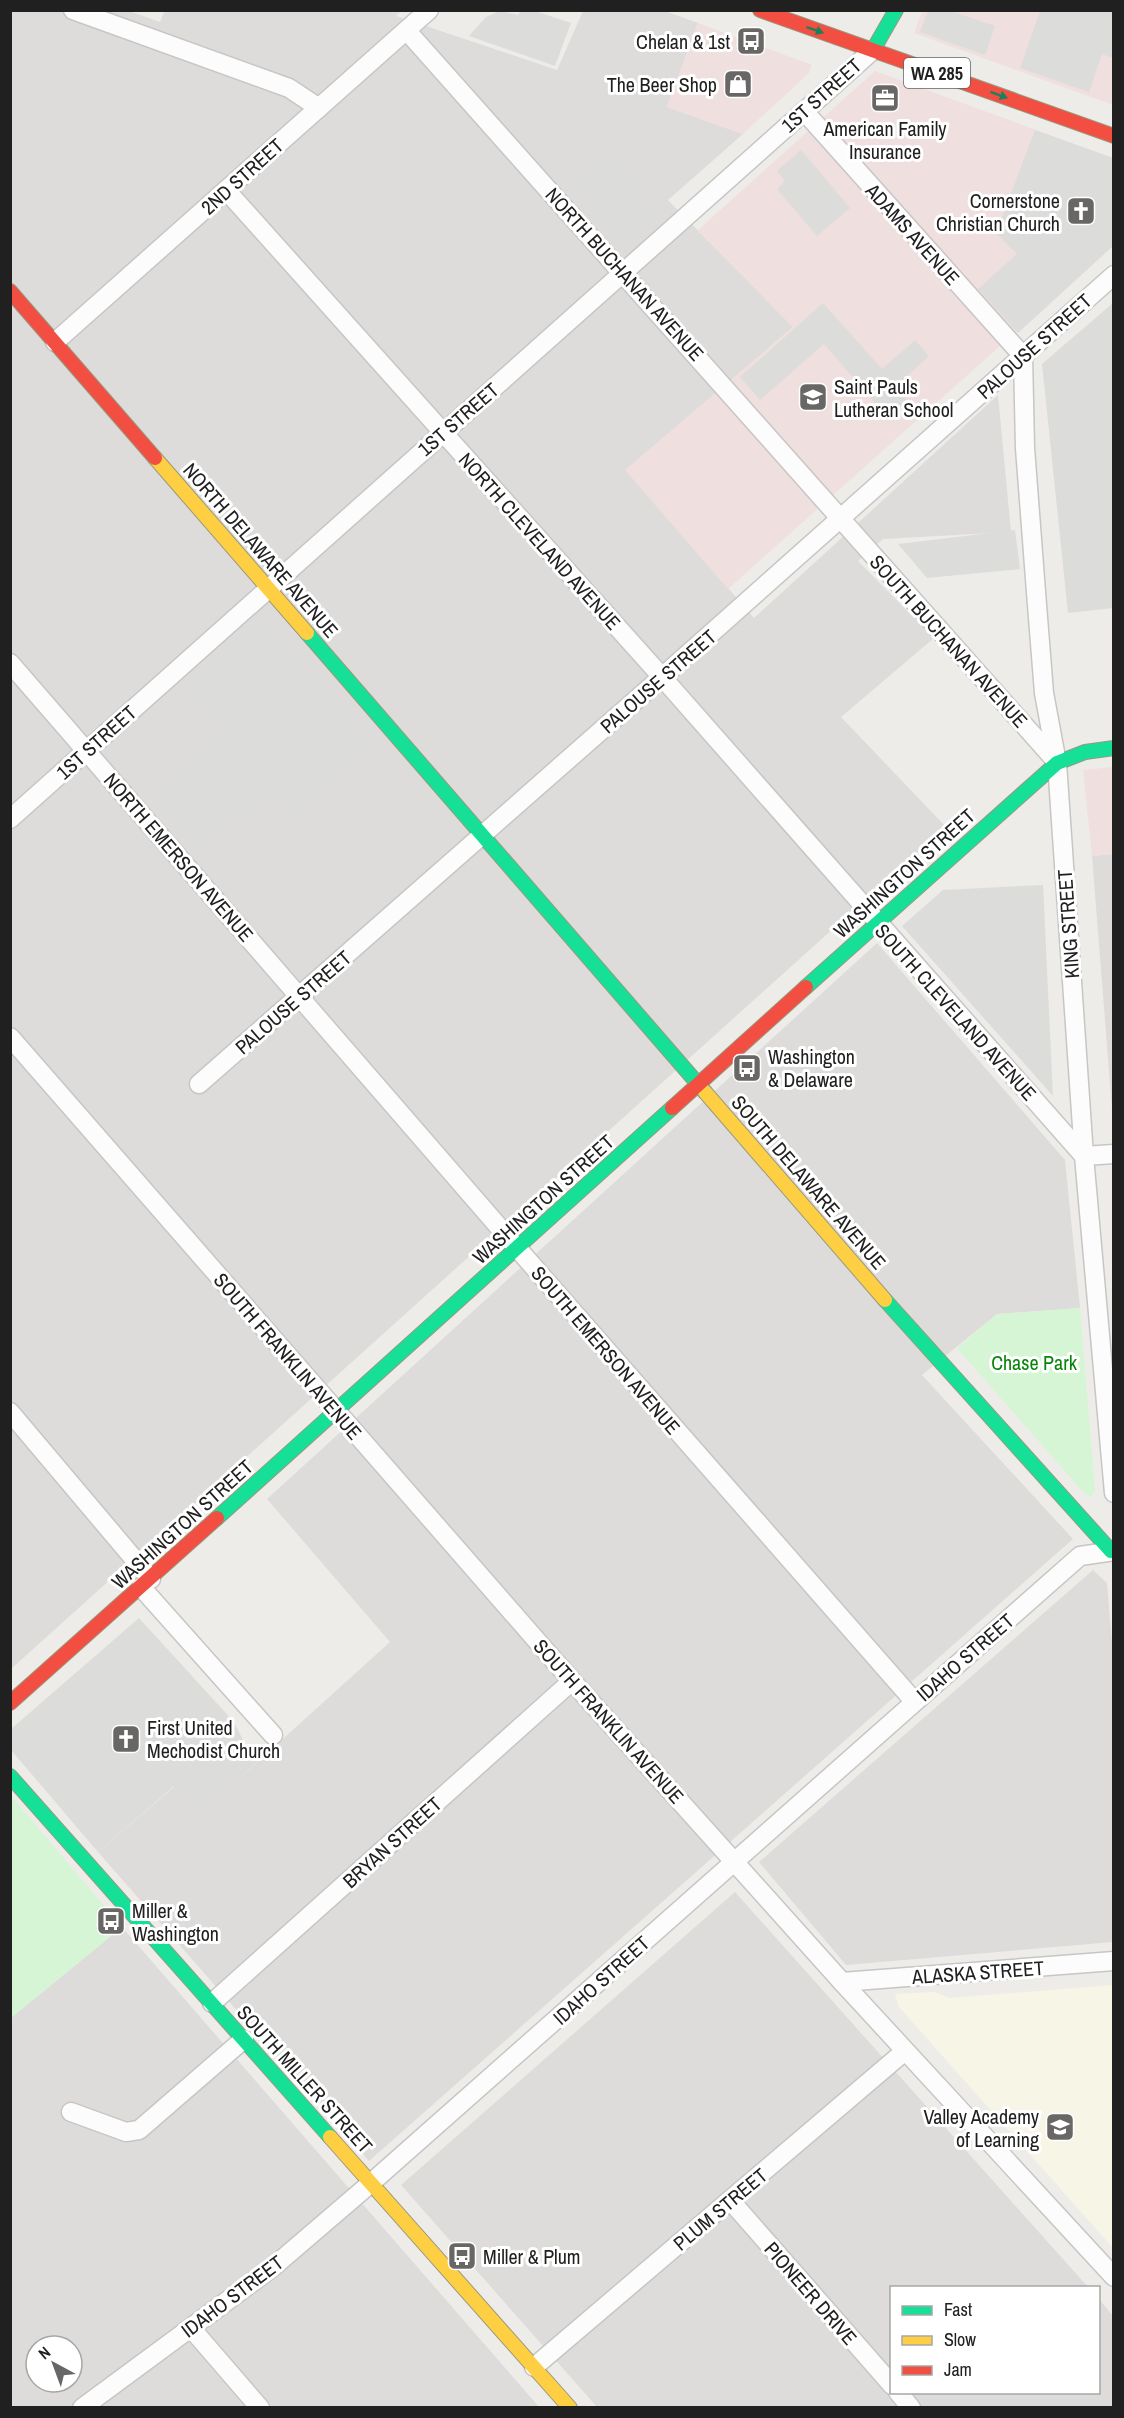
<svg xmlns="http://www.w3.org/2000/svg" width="1124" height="2418" viewBox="0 0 1124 2418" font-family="'Archivo Narrow',sans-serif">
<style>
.residential{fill:#dddcda;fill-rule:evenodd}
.commercial{fill:#f0dfdf}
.education{fill:#f7f5e5}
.religious{fill:#dcdcda}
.park{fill:#d6f5d4}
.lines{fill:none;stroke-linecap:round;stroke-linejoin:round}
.street-casing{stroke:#c7c6c5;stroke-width:21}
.fast-casing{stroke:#99997f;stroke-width:16}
.slow-casing{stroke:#99997f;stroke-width:16}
.jam-casing{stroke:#99997f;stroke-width:16}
.street{stroke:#fcfcfc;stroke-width:18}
.fast{stroke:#16e098;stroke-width:14}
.slow{stroke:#ffcf43;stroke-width:14}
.jam{stroke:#f24e42;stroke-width:14}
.oneway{fill:#1b805c}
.labels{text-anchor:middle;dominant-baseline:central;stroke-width:6;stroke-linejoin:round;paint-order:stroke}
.shield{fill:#fff;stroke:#636363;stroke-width:1.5}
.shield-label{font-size:18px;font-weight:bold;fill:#202020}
.poi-label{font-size:20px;fill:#202020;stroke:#fff;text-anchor:start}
.street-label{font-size:20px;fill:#202020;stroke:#fff}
.park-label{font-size:20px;fill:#078509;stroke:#fff}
</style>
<rect width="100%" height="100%" fill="#eeece9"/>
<g class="residential">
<polygon points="165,10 401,11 396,16 557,70 583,11 665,11 698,23 667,107 743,134 668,200 793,327 626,470 754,618 998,395 1011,532 883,539 858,561 934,638 841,717 946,827 11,1669 11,11 129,11 160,22"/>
<polygon points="1113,854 1113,1121 1092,856"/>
<polygon points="877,943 1065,1160 1080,1308 997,1314 922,1375 1073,1539 369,2161 98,1852 175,1786 200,1814 390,1642 267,1499"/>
<polygon points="1093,1570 1107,1583 1113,1654 1113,1942 846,1965 759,1862"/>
<polygon points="735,1892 1088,2287 892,2288 892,2392 1098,2392 1099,2299 1113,2316 1113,2407 597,2407 401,2185"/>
<path d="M122 1927 539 2407 11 2408V2018ZM36 2346H72V2382H36Z"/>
</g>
<g class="commercial">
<polygon points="922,11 1113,11 1113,105 914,33"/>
<polygon points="698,23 812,65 809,73 743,134 667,107"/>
<polygon points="875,71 1113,158 1113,245 728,589 625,470 793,327 698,230"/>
<polygon points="1113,767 1113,854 1092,856 1083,770"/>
</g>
<polygon class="education" points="1113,1985 1114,1985 1113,2248 899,2007 895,1994 934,1992 950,1998"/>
<g class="religious">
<polygon points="500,11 518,15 521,11 535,11 571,23 555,66 469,36 486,17"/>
<polygon points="928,11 951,11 995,26 985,55 920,32"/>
<polygon points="1040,11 1113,11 1113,58 1102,54 1089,92 1020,68"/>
<polygon points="1035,130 1113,158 1113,246 1018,333 978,289 1017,254 996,233"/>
<polygon points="801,150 850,208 817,236 777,189 785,181 777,171"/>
<polygon points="609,155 661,215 625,246 573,187"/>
<polygon points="823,303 882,369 915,340 929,356 896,386 908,401 888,418 824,344 760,400 740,377"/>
<polygon points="1113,303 1113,608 1068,613 1042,364"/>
<polygon points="1015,530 1020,569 927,578 898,544"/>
<polygon points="263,616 375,745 297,815 273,788 200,851 154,799 226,733 183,687"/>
<polygon points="1043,885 1053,1096 902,926 943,890"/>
<polygon points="139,1618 234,1722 249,1752 259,1760 200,1815 174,1786 98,1852 11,1750 11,1729"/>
</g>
<g class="park">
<polygon points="1080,1308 1095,1490 1091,1497 1084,1493 957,1348 997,1314"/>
<polygon points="11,1796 122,1927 11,2018 10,2018"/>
</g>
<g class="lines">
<g class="street-casing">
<g id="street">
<polyline points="73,10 289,88 319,108"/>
<polyline points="407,31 1056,761"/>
<polyline points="804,111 1023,356"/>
<polyline points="226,190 662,677 1084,1156 1114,1154"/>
<polyline points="55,342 429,10"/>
<polyline points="1023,356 1025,448 1037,605 1044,693 1057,763 1084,1156 1114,1493"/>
<polyline points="10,663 518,1249 914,1701"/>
<polyline points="10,819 873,50"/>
<polyline points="10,1037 572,1681 842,1982 1114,2277"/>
<polyline points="199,1084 662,677 1114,275"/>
<polyline points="10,1412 151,1579"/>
<polyline points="141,1587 273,1735"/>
<polyline points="842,1982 1114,1961"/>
<polyline points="212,2003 572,1681"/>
<polyline points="71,2112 126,2132 139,2130 244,2039"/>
<polyline points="730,2200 892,2385"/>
<polyline points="191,2328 260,2408"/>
<polyline points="534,2367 905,2051"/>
<polyline points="898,2392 911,2408"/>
<polyline points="82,2408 273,2267 371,2183 1080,1556 1114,1551"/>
</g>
</g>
<g class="fast-casing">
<g id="fast">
<polyline points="873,50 896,10"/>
<polyline points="307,633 705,1092"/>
<polyline points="806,987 1057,763 1085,752 1114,748"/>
<polyline points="885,1300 1111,1551"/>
<polyline points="217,1518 672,1108"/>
<polyline points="10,1776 330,2137"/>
</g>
</g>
<g class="slow-casing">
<g id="slow">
<polyline points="155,458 307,633"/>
<polyline points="705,1092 885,1300"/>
<polyline points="330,2137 570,2408"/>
</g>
</g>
<g class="jam-casing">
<g id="jam">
<polyline points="760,10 1114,136"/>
<polyline points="10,291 155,458"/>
<polyline points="672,1108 806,987"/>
<polyline points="10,1703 217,1518"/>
</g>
</g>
<use href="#street" class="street"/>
<use href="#fast" class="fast"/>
<use href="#slow" class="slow"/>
<use href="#jam" class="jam"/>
</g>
<defs><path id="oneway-solid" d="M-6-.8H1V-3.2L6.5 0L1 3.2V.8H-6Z" transform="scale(1.5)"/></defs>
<g class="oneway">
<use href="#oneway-solid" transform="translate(815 30) rotate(19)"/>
<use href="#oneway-solid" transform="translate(999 95) rotate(20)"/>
</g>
<defs>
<g id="bus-square" transform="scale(1.5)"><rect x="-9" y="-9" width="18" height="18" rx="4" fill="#686766" stroke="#fff"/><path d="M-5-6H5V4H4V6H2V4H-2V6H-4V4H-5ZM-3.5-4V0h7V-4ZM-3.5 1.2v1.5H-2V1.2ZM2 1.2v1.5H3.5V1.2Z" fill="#fff"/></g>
<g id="shop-square" transform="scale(1.5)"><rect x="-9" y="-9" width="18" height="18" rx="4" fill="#686766" stroke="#fff"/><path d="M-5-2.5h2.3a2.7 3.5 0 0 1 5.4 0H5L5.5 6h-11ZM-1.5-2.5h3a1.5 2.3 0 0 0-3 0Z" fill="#fff"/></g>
<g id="office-square" transform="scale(1.5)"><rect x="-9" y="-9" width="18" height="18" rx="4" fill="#686766" stroke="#fff"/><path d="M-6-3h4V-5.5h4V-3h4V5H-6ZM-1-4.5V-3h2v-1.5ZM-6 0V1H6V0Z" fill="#fff"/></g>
<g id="church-square" transform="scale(1.5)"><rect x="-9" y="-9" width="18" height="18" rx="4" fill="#686766" stroke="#fff"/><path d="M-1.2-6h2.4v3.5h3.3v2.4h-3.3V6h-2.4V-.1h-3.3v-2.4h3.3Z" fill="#fff"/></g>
<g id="school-square" transform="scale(1.5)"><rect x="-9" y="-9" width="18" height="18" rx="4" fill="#686766" stroke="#fff"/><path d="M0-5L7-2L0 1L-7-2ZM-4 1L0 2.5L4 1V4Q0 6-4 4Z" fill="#fff"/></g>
</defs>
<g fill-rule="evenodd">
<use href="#bus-square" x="751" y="41"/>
<use href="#shop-square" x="738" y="84"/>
<use href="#office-square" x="885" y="98"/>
<use href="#church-square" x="1081" y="211"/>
<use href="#school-square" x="813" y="397"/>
<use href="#bus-square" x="747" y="1068"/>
<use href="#church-square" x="126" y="1739"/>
<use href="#bus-square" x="111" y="1921"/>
<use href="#school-square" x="1060" y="2127"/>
<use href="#bus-square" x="462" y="2256"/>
</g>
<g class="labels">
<rect class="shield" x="904" y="58" width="66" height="30" rx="4.5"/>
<g class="shield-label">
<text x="937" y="73">WA 285</text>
</g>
<g class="poi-label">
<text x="730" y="41" text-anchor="end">Chelan &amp; 1st</text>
<text x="717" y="84" text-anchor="end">The Beer Shop</text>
<text x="885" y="128" text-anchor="middle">American Family<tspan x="885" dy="23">Insurance</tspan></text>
<text x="1060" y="200" text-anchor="end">Cornerstone<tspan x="1060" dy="23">Christian Church</tspan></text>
<text x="834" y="386">Saint Pauls<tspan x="834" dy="23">Lutheran School</tspan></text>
<text x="768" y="1056">Washington<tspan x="768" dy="23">&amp; Delaware</tspan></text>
<text x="147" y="1727">First United<tspan x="147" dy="23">Mechodist Church</tspan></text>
<text x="132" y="1910">Miller &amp;<tspan x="132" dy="23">Washington</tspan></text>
<text x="1039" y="2116" text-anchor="end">Valley Academy<tspan x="1039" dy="23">of Learning</tspan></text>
<text x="483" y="2256">Miller &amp; Plum</text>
</g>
<g class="street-label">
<text transform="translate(821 95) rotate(-42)">1ST STREET</text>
<text transform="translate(242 176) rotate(-42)">2ND STREET</text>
<text transform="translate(913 234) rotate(48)">ADAMS AVENUE</text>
<text transform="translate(625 274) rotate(48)">NORTH BUCHANAN AVENUE</text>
<text transform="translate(1034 346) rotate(-42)">PALOUSE STREET</text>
<text transform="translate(458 419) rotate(-41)">1ST STREET</text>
<text transform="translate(540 541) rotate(48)">NORTH CLEVELAND AVENUE</text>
<text transform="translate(261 550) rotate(49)">NORTH DELAWARE AVENUE</text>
<text transform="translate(949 641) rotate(48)">SOUTH BUCHANAN AVENUE</text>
<text transform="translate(658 681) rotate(-41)">PALOUSE STREET</text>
<text transform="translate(96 742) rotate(-42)">1ST STREET</text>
<text transform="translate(179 857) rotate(49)">NORTH EMERSON AVENUE</text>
<text transform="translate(904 873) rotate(-42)">WASHINGTON STREET</text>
<text transform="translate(1068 924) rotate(-94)">KING STREET</text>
<text transform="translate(293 1002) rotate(-41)">PALOUSE STREET</text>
<text transform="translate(956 1012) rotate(48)">SOUTH CLEVELAND AVENUE</text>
<text transform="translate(809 1182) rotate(49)">SOUTH DELAWARE AVENUE</text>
<text transform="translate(543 1199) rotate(-42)">WASHINGTON STREET</text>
<text transform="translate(606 1350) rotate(49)">SOUTH EMERSON AVENUE</text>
<text transform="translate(288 1356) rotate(49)">SOUTH FRANKLIN AVENUE</text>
<text transform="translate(182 1524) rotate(-42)">WASHINGTON STREET</text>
<text transform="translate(965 1657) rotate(-41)">IDAHO STREET</text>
<text transform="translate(609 1721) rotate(48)">SOUTH FRANKLIN AVENUE</text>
<text transform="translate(392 1842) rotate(-42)">BRYAN STREET</text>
<text transform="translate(978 1972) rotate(-4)">ALASKA STREET</text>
<text transform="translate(601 1980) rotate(-42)">IDAHO STREET</text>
<text transform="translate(305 2079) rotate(48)">SOUTH MILLER STREET</text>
<text transform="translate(720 2209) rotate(-40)">PLUM STREET</text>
<text transform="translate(811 2293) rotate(49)">PIONEER DRIVE</text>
<text transform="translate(232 2296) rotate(-37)">IDAHO STREET</text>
</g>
<g class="park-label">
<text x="1034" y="1362">Chase Park</text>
</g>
</g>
<rect width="1124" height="2418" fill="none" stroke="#202020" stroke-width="24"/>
<rect x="890" y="2286" width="210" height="108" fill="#ffffff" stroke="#a6a6a6" stroke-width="1.5"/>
<rect x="902" y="2306" width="30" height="9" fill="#16e098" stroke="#a6a6a6" stroke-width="1.5"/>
<text x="944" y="2316" font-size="18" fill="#202020">Fast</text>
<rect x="902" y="2336" width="30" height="9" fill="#ffcf43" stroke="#a6a6a6" stroke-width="1.5"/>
<text x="944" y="2346" font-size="18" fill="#202020">Slow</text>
<rect x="902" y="2366" width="30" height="9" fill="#f24e42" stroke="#a6a6a6" stroke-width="1.5"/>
<text x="944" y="2376" font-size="18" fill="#202020">Jam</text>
<g transform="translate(54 2364) rotate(319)"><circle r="28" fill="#ffffff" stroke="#a6a6a6" stroke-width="1.5"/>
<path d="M0-4.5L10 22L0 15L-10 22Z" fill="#686766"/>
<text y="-9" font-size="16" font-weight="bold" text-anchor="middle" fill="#202020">N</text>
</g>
</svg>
